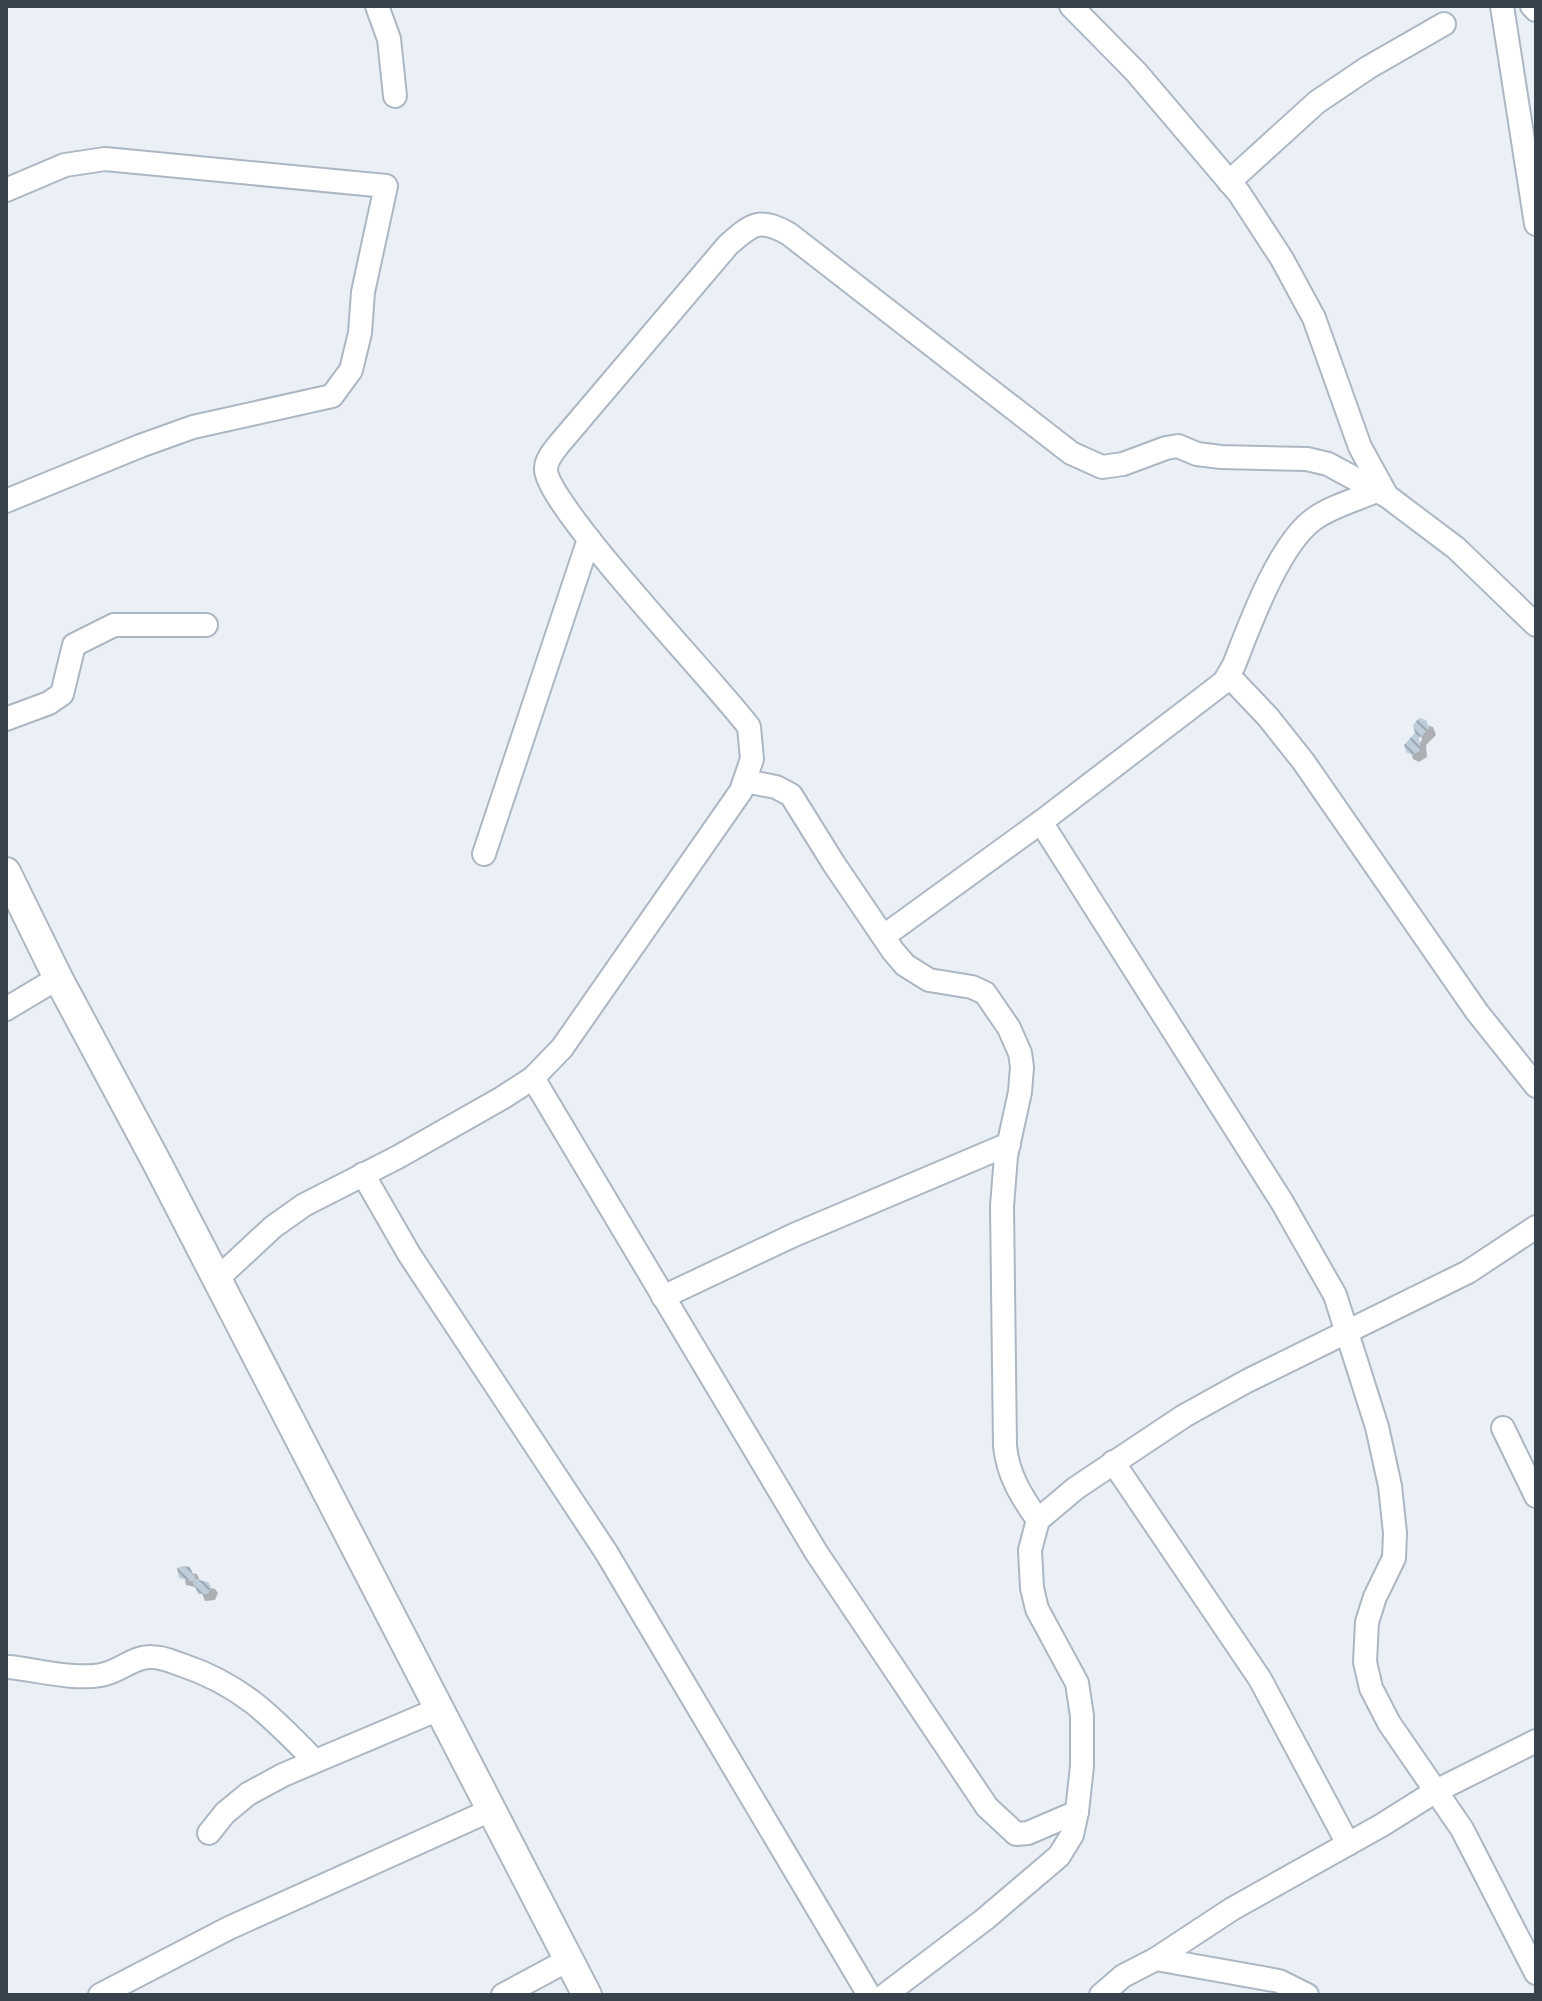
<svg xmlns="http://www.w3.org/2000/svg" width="1542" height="2001" viewBox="0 0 1542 2001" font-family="Mulish,sans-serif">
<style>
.building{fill:url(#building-back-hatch);filter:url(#shadow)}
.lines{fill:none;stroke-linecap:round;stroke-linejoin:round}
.minor-casing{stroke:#acb7c4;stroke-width:26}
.tertiary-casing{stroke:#acb7c4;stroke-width:32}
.minor{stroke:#fff;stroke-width:22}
.tertiary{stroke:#fff;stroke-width:28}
</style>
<defs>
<pattern id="building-back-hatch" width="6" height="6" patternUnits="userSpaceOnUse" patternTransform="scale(2)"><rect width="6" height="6" fill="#becdda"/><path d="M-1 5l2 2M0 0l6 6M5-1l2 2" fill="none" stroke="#9ba8b3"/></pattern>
<filter id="shadow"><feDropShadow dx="7" dy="7" stdDeviation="0" flood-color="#0004"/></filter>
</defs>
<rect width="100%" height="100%" fill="#ebf0f7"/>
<g class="building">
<polygon points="1419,718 1426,720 1429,728 1419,738 1420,750 1412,755 1406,752 1404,745 1415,733 1413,725"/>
<polygon points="183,1566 190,1567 195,1579 208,1582 211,1586 208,1593 198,1594 193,1581 179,1578 177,1568"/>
</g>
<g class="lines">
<g class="minor-casing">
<g id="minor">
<polyline points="377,6 389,39 395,96"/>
<polyline points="1071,6 1136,72 1239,193 1282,259 1314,318 1360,447 1387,496 1456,548 1536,625"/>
<polyline points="1502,6 1536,224"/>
<polyline points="1532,6 1536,10"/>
<polyline points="1229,182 1317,102 1369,67 1444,24"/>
<polyline points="6,190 65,165 105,159 386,186 363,292 360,333 351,370 332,396 193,427 140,446 6,501"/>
<polyline points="1229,676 1268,717 1303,761 1477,1012 1536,1086"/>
<polyline points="6,719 49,703 62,694 74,645 114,625 206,625"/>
<path d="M745 781 776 787 791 795 834 864 893 951 905 965 929 980 972 987 985 993 1009 1028 1020 1053 1022 1067 1020 1092 1006 1156 1002 1206 1005 1446C1008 1475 1021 1496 1038 1520"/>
<polyline points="1041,822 1282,1202 1335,1295 1377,1427 1390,1486 1395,1533 1394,1558 1375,1597 1367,1622 1365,1662 1371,1688 1389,1723 1462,1829 1536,1973"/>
<polyline points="484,854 589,539"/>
<path d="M884 936 1041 822 1224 682 1234 665C1250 624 1279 544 1314 519 1332 506 1356 500 1376 491"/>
<polyline points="6,1009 58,978"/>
<polyline points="533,1078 816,1552 987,1807 1016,1834 1028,1833 1077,1812"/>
<polyline points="363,1174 409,1254 606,1552 869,1995"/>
<path d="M217 1279 273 1227 304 1205 398 1157 502 1098 533 1078 562 1048 741 791 752 759 749 727C719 686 545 504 546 469 546 459 554 451 560 443L728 245C752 224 759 217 789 234L1071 453 1102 467 1123 464 1166 448 1178 446 1197 454 1221 457 1307 459 1328 464 1387 496"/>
<polyline points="663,1297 794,1235 1009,1144"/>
<polyline points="1503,1428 1536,1496"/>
<polyline points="1113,1462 1260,1679 1348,1844"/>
<path d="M9 1667C38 1670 73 1680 101 1675 120 1672 133 1656 152 1657 163 1657 173 1662 182 1665 242 1685 272 1717 315 1761"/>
<polyline points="209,1833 225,1813 248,1794 283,1775 439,1709"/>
<polyline points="1156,1959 1232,1909 1382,1825 1436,1791 1536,1741"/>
<polyline points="100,1995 229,1928 491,1810"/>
<polyline points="503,1995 568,1960"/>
<polyline points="885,1995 985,1919 1059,1856 1072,1835 1077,1812 1082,1766 1082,1716 1077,1683 1037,1609 1032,1588 1030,1550 1038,1520 1076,1488 1184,1416 1247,1381 1468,1272 1536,1227"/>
<polyline points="1101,1995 1123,1976 1156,1959 1279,1981 1307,1995"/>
</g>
</g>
<g class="tertiary-casing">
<polyline id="tertiary" points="6,872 58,978 156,1161 587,1995"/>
</g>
<use href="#minor" class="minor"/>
<use href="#tertiary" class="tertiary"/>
</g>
<rect width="1542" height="2001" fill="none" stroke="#37424c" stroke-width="16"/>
</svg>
